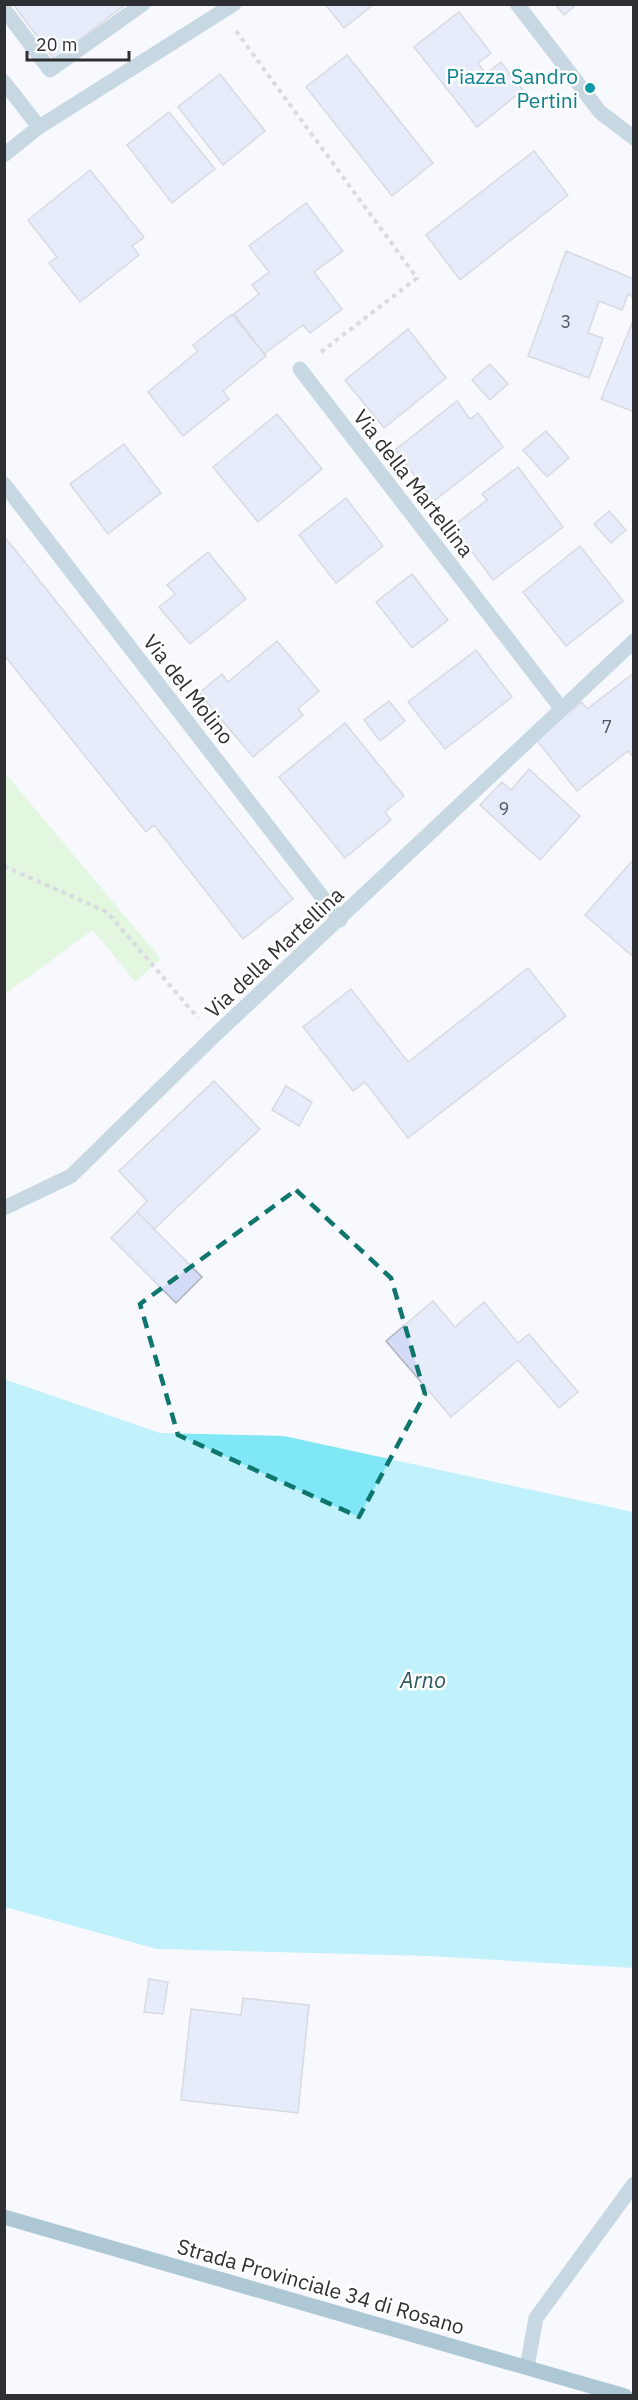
<svg xmlns="http://www.w3.org/2000/svg" width="638" height="2400" viewBox="0 0 638 2400" font-family="'IBM Plex Sans',sans-serif">
<style>
.green{fill:#cbf1b9}
.water{fill:#7fe7f5}
.building{fill:#d3dbf7;stroke:#b1b3bc;stroke-width:1.5}
.lines{fill:none;stroke-linecap:round;stroke-linejoin:round}
.path{stroke:#b5b6bb;stroke-width:4;stroke-dasharray:4.5 4.5;stroke-linecap:butt}
.service{stroke:#8cb0be;stroke-width:15}
.minor{stroke:#8cb0be;stroke-width:15}
.secondary{stroke:#538ca0;stroke-width:15}
.marked{fill:none;stroke:#0f766e;stroke-width:4.5;stroke-dasharray:12 8;stroke-linejoin:round}
.culture-dot{fill:#0f9aa8;stroke:#fff;stroke-width:2}
.labels{text-anchor:middle;dominant-baseline:central;stroke-width:5;stroke-linejoin:round;paint-order:stroke}
.number-label{font-size:18px;fill:#575a63}
.culture-label{font-size:21px;fill:#0d838f;stroke:#fff;text-anchor:end}
.street-label{font-size:21px;fill:#2e2f32;stroke:#fff}
.water-label{font-size:22px;font-style:italic;fill:#2b595f;stroke:#fff}
</style>
<rect width="100%" height="100%" fill="#f8f9ff"/>
<polygon class="green" points="5,773 161,959 135,982 93,930 5,994"/>
<polygon class="water" points="4,1379 160,1433 284,1436 633,1512 633,1968 429,1956 157,1949 5,1907"/>
<g class="building">
<polygon points="13,4 126,4 54,59"/>
<polygon points="325,4 374,4 344,28"/>
<polygon points="555,4 577,4 564,15"/>
<polygon points="459,12 491,53 478,63 486,74 501,62 523,90 477,127 414,47"/>
<polygon points="347,55 433,163 392,196 306,87"/>
<polygon points="220,74 265,131 223,165 178,107"/>
<polygon points="169,112 215,169 172,203 127,145"/>
<polygon points="534,151 568,195 460,280 426,235"/>
<polygon points="90,170 144,237 132,246 139,255 80,302 49,263 57,257 28,220"/>
<polygon points="306,203 343,251 314,272 342,309 310,333 303,325 264,354 234,314 259,294 252,285 269,272 249,246"/>
<polygon points="566,251 634,279 634,298 628,294 622,310 599,301 588,333 603,338 589,378 528,356"/>
<polygon points="232,314 266,356 223,391 229,399 183,436 148,392 198,351 193,345"/>
<polygon points="634,318 634,412 601,399"/>
<polygon points="408,329 446,378 384,428 345,380"/>
<polygon points="490,364 508,384 490,400 472,380"/>
<polygon points="457,401 470,419 478,413 503,447 434,501 395,450"/>
<polygon points="277,414 322,469 258,522 213,467"/>
<polygon points="546,431 569,458 547,477 523,450"/>
<polygon points="124,444 161,493 108,534 70,484"/>
<polygon points="518,467 563,527 493,580 453,526 487,500 482,494"/>
<polygon points="346,498 383,546 336,583 299,535"/>
<polygon points="609,511 626,530 611,543 594,524"/>
<polygon points="4,536 293,899 243,939 154,825 146,832 4,655"/>
<polygon points="580,546 623,601 566,646 523,592"/>
<polygon points="208,552 246,599 190,644 159,607 175,594 167,585"/>
<polygon points="412,574 448,620 412,648 376,602"/>
<polygon points="277,641 319,691 298,709 303,715 253,757 199,693 222,674 228,682"/>
<polygon points="476,650 512,697 445,749 408,702"/>
<polygon points="634,673 634,758 628,751 577,791 535,738 582,702 587,709"/>
<polygon points="389,701 405,721 380,741 364,720"/>
<polygon points="345,723 404,796 385,812 391,820 345,858 279,777"/>
<polygon points="529,769 580,816 540,860 480,805 502,782 511,790"/>
<polygon points="633,860 634,952 631,955 585,915"/>
<polygon points="528,968 566,1016 408,1138 365,1082 353,1091 303,1027 351,989 408,1062"/>
<polygon points="214,1081 260,1129 154,1229 137,1212 147,1201 119,1171"/>
<polygon points="286,1086 312,1102 299,1126 272,1110"/>
<polygon points="137,1212 202,1277 176,1303 111,1238"/>
<polygon points="433,1301 455,1327 484,1302 518,1343 529,1334 578,1392 559,1408 518,1360 451,1417 386,1341"/>
<polygon points="149,1979 168,1982 163,2014 144,2012"/>
<polygon points="243,1998 309,2005 298,2113 181,2100 191,2009 241,2015"/>
</g>
<g class="lines">
<g class="path">
<polyline points="236,31 417,278 320,353"/>
<polyline points="4,866 107,912 198,1018"/>
</g>
<g class="service">
<polyline points="4,9 50,70 143,4"/>
<polyline points="527,2367 536,2318 634,2184"/>
</g>
<g class="minor">
<polyline points="517,4 600,112 634,138"/>
<polyline points="4,82 39,127"/>
<polyline points="4,155 39,127 234,4"/>
<polyline points="300,369 561,708"/>
<polyline points="4,484 340,920"/>
<polyline points="4,1208 71,1176 214,1036 634,641"/>
</g>
<polyline class="secondary" points="4,2217 625,2396"/>
</g>
<path d="M0 0H638V2400H0ZM296 1190 391 1278 425 1394 359 1517 178 1435 140 1304Z" fill="#f8f9ff" fill-opacity=".55" fill-rule="evenodd"/>
<path class="marked" d="M296 1190 391 1278 425 1394 359 1517 178 1435 140 1304Z"/>
<circle class="culture-dot" cx="590" cy="88" r="6"/>
<g class="labels">
<g class="number-label">
<text x="566" y="321">3</text>
<text x="607" y="726">7</text>
<text x="504" y="808">9</text>
</g>
<g class="culture-label">
<text x="578" y="76">Piazza Sandro<tspan x="578" dy="24">Pertini</tspan></text>
</g>
<g class="street-label">
<text transform="translate(414 483) rotate(52)">Via della Martellina</text>
<text transform="translate(189 689) rotate(52)">Via del Molino</text>
<text transform="translate(274 952) rotate(-43)">Via della Martellina</text>
<text transform="translate(321 2286) rotate(16)">Strada Provinciale 34 di Rosano</text>
</g>
<g class="water-label">
<text x="423" y="1679">Arno</text>
</g>
</g>
<rect width="638" height="2400" fill="none" stroke="#2e2f32" stroke-width="12"/>
<path d="M27 51v9h102v-9" fill="none" stroke="#2e2f32" stroke-width="3"/>
<text x="36" y="51" font-size="18" fill="#2e2f32" stroke="#ffffff" stroke-width="4.5" paint-order="stroke">20 m</text>
</svg>
